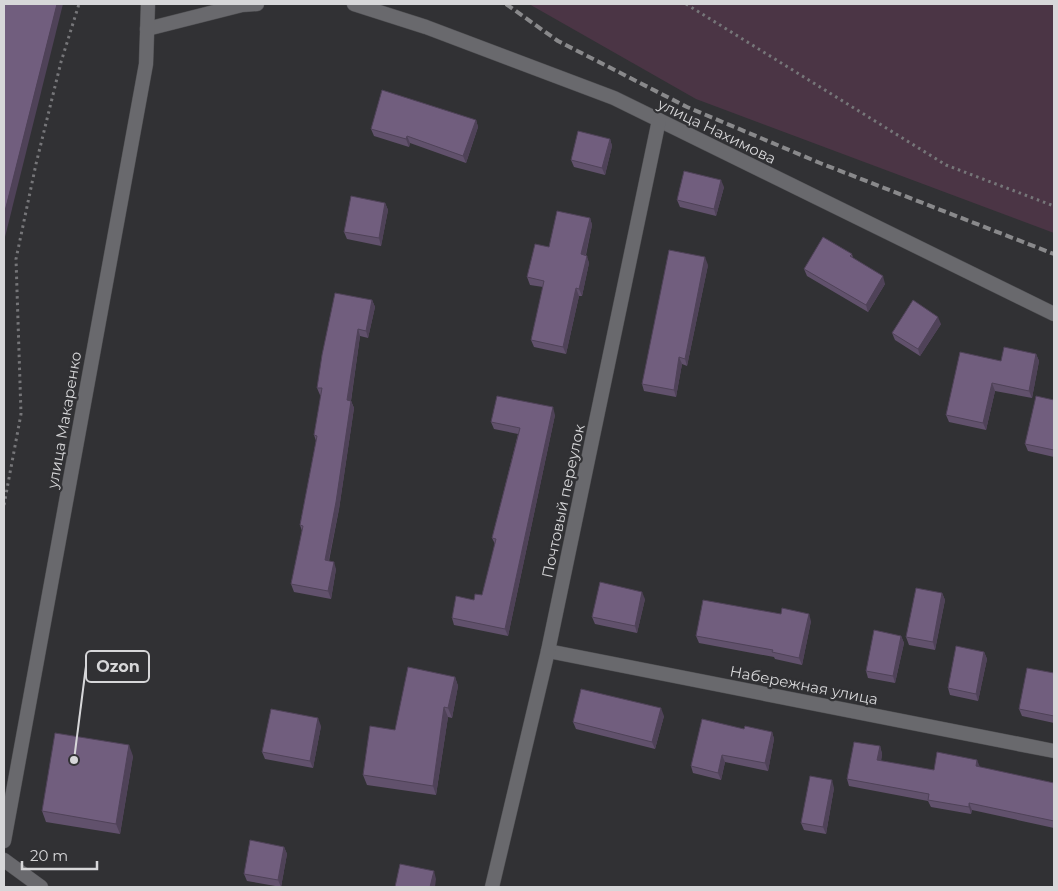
<svg xmlns="http://www.w3.org/2000/svg" width="1058" height="891" viewBox="0 0 1058 891" font-family="Montserrat,sans-serif">
<style>
.green{fill:#4b3545}
.lines{fill:none;stroke-linecap:round;stroke-linejoin:round}
.minor-casing{stroke:#4e4e51;stroke-width:15}
.secondary-casing{stroke:#4e4e51;stroke-width:15}
.path{stroke:#767679;stroke-width:3;stroke-dasharray:2.5 4;stroke-linecap:butt}
.minor{stroke:#69696d;stroke-width:14}
.secondary{stroke:#69696d;stroke-width:14}
.rail{stroke:#89898b;stroke-width:4;stroke-dasharray:8 4;stroke-linecap:butt}
.wall{fill:#61516c}
.shaded-wall{fill:#4f4258}
.building{fill:#715e7e;stroke:#4f4258}
.labels{text-anchor:middle;dominant-baseline:central;stroke-width:4.5;stroke-linejoin:round;paint-order:stroke}
.street-label{font-size:15px;fill:#d7d7d9;stroke:#313134}
.leader{fill:none;stroke:#d7d7d9;stroke-width:2}
.callout-dot{fill:#d7d7d9;stroke:#313134;stroke-width:2}
.callout{fill:#313134;stroke:#d7d7d9;stroke-width:2}
.callout-label{font-size:16px;text-anchor:middle;font-weight:bold;fill:#d7d7d9}
</style>
<rect width="100%" height="100%" fill="#313134"/>
<polygon class="green" points="529,4 1054,4 1054,233 696,99"/>
<g class="lines">
<g class="minor-casing">
<g id="minor">
<polyline points="354,4 426,27 614,98 1054,314"/>
<polyline points="147,29 242,5 257,4"/>
<polyline points="548,651 1054,751"/>
<polyline points="4,860 41,887"/>
<polyline points="492,887 548,651 659,120"/>
</g>
</g>
<g class="secondary-casing">
<polyline id="secondary" points="4,841 146,64 148,4"/>
</g>
<g class="path">
<polyline points="686,4 946,165 1054,206"/>
<polyline points="4,505 21,414 16,259 36,164 61,62 79,4"/>
</g>
<use href="#minor" class="minor"/>
<use href="#secondary" class="secondary"/>
<polyline class="rail" points="506,4 558,41 687,107 820,163 1054,254"/>
</g>
<g class="wall">
<polygon points="476,120 478,127 466,163 410,143 409,147 374,136 371,129"/>
<polygon points="610,139 612,146 605,175 574,167 571,160"/>
<polygon points="724,187 716,216 680,207 677,200"/>
<polygon points="385,203 388,210 381,246 347,239 344,232"/>
<polygon points="590,218 592,225 586,255 589,263 582,296 579,296 566,354 534,347 531,340 543,287 530,285 527,277 549,247"/>
<polygon points="852,254 853,258 885,284 868,312 807,276 804,269"/>
<polygon points="708,265 687,366 682,364 676,397 644,391 642,384"/>
<polygon points="372,300 375,307 368,338 360,336 351,401 354,408 339,509 329,561 336,569 331,599 294,592 291,584 302,531 300,525 316,441 314,435 321,395 320,395 317,388"/>
<polygon points="941,324 920,356 895,340 892,333"/>
<polygon points="1036,354 1039,361 1032,398 995,391 986,430 949,422 946,415 1001,361"/>
<polygon points="1054,400 1054,457 1028,451 1025,444"/>
<polygon points="555,415 508,636 454,625 452,618 474,600 482,595 495,544 492,538 518,434 494,429 491,422"/>
<polygon points="942,593 945,600 935,650 909,645 906,637"/>
<polygon points="645,599 637,633 595,624 592,617"/>
<polygon points="811,621 802,665 775,659 774,657 699,643 696,636"/>
<polygon points="901,636 904,643 895,683 868,678 866,671"/>
<polygon points="984,652 987,659 978,701 950,695 948,688"/>
<polygon points="1054,673 1054,723 1022,716 1019,709"/>
<polygon points="455,677 458,686 452,718 448,717 436,795 367,785 363,775 395,730"/>
<polygon points="664,716 655,749 576,729 573,722"/>
<polygon points="321,726 313,768 265,759 262,752"/>
<polygon points="744,729 772,732 774,739 768,771 725,762 721,780 693,773 691,766"/>
<polygon points="880,746 882,754 881,761 934,770 979,767 1054,783 1054,828 972,810 971,814 931,807 928,801 849,786 847,779"/>
<polygon points="133,756 120,834 46,822 42,811"/>
<polygon points="834,788 826,834 804,830 801,823"/>
<polygon points="284,847 287,854 281,887 247,881 244,874"/>
</g>
<g class="shaded-wall">
<polygon points="57,4 63,4 4,241 4,215"/>
<polygon points="476,120 478,127 466,163 463,156"/>
<polygon points="407,136 410,143 409,147 406,139"/>
<polygon points="610,139 612,146 605,175 602,168"/>
<polygon points="721,180 724,187 716,216 714,209"/>
<polygon points="385,203 388,210 381,246 379,238"/>
<polygon points="590,218 592,225 584,262 581,254"/>
<polygon points="587,256 589,263 582,296 579,289"/>
<polygon points="705,257 708,265 687,366 685,359"/>
<polygon points="883,276 885,284 868,312 866,305"/>
<polygon points="576,288 579,296 566,354 563,347"/>
<polygon points="372,300 375,307 368,338 366,331"/>
<polygon points="938,317 941,324 920,356 918,349"/>
<polygon points="358,329 360,336 350,407 347,400"/>
<polygon points="1036,354 1039,361 1032,398 1029,391"/>
<polygon points="679,357 682,364 676,397 674,390"/>
<polygon points="992,383 995,391 986,430 983,423"/>
<polygon points="351,401 354,408 339,509 327,568 325,560"/>
<polygon points="553,407 555,415 508,636 505,629"/>
<polygon points="334,562 336,569 331,599 328,591"/>
<polygon points="642,592 645,599 637,633 635,626"/>
<polygon points="942,593 945,600 935,650 933,642"/>
<polygon points="809,614 811,621 802,665 799,658"/>
<polygon points="901,636 904,643 895,683 893,676"/>
<polygon points="984,652 987,659 978,701 976,694"/>
<polygon points="455,677 458,686 452,718 448,708"/>
<polygon points="444,707 448,717 436,795 433,786"/>
<polygon points="661,708 664,716 655,749 652,742"/>
<polygon points="318,718 321,726 313,768 310,761"/>
<polygon points="772,732 774,739 768,771 765,763"/>
<polygon points="129,745 133,756 120,834 116,824"/>
<polygon points="880,746 882,754 880,767 877,760"/>
<polygon points="722,755 725,762 721,780 718,773"/>
<polygon points="977,760 980,767 976,766"/>
<polygon points="832,780 834,788 826,834 823,827"/>
<polygon points="969,803 972,810 971,814 969,807"/>
<polygon points="284,847 287,854 281,887 278,880"/>
<polygon points="434,871 436,879 435,887 430,887"/>
</g>
<g class="building">
<polygon points="4,4 57,4 4,215"/>
<polygon points="382,90 476,120 463,156 407,136 406,139 371,129"/>
<polygon points="578,131 610,139 602,168 571,160"/>
<polygon points="684,171 721,180 714,209 677,200"/>
<polygon points="351,196 385,203 379,238 344,232"/>
<polygon points="557,211 590,218 581,254 587,256 579,289 576,288 563,347 531,340 544,281 527,277 535,244 549,247"/>
<polygon points="823,237 852,254 850,256 883,276 866,305 804,269"/>
<polygon points="669,250 705,257 685,359 679,357 674,390 642,384"/>
<polygon points="335,293 372,300 366,331 358,329 347,400 351,401 336,502 325,560 334,562 328,591 291,584 303,526 300,525 317,436 314,435 322,388 317,388 322,355"/>
<polygon points="913,300 938,317 918,349 892,333"/>
<polygon points="1004,347 1036,354 1029,391 992,383 983,423 946,415 960,352 1001,361"/>
<polygon points="497,396 553,407 505,629 452,618 456,596 474,600 475,594 482,595 496,539 492,538 520,428 491,422"/>
<polygon points="1036,396 1054,400 1054,450 1025,444"/>
<polygon points="600,582 642,592 635,626 592,617"/>
<polygon points="916,588 942,593 933,642 906,637"/>
<polygon points="703,600 781,614 782,608 809,614 799,658 772,652 773,650 696,636"/>
<polygon points="874,630 901,636 893,676 866,671"/>
<polygon points="956,646 984,652 976,694 948,688"/>
<polygon points="408,667 455,677 448,708 444,707 433,786 363,775 370,726 395,730"/>
<polygon points="1027,668 1054,673 1054,716 1019,709"/>
<polygon points="581,689 661,708 652,742 573,722"/>
<polygon points="271,709 318,718 310,761 262,752"/>
<polygon points="702,719 744,729 745,726 772,732 765,763 722,755 718,773 691,766"/>
<polygon points="55,733 129,745 116,824 42,811"/>
<polygon points="854,742 880,746 877,760 934,770 937,752 977,760 976,766 1054,783 1054,821 969,803 969,807 928,800 929,794 847,779"/>
<polygon points="810,776 832,780 823,827 801,823"/>
<polygon points="250,840 284,847 278,880 244,874"/>
<polygon points="400,864 434,871 430,887 395,887"/>
</g>
<g class="labels">
<g class="street-label">
<text transform="translate(717 131) rotate(26)">улица Нахимова</text>
<text transform="translate(64 420) rotate(-80)">улица Макаренко</text>
<text transform="translate(563 501) rotate(-78)">Почтовый переулок</text>
<text transform="translate(804 685) rotate(11)">Набережная улица</text>
</g>
</g>
<path class="leader" d="M74 760L86 666"/>
<circle class="callout-dot" cx="74" cy="760" r="5"/>
<rect class="callout" x="86" y="651" width="63" height="31" rx="5"/>
<g class="callout-label">
<text x="118" y="672">Ozon</text>
</g>
<rect width="1058" height="891" fill="none" stroke="#d7d7d9" stroke-width="10"/>
<path d="M22 861v8h75v-8" fill="none" stroke="#d7d7d9" stroke-width="2.5"/>
<text x="30" y="861" font-size="15" fill="#d7d7d9" stroke="#313134" stroke-width="4" paint-order="stroke">20 m</text>
</svg>
